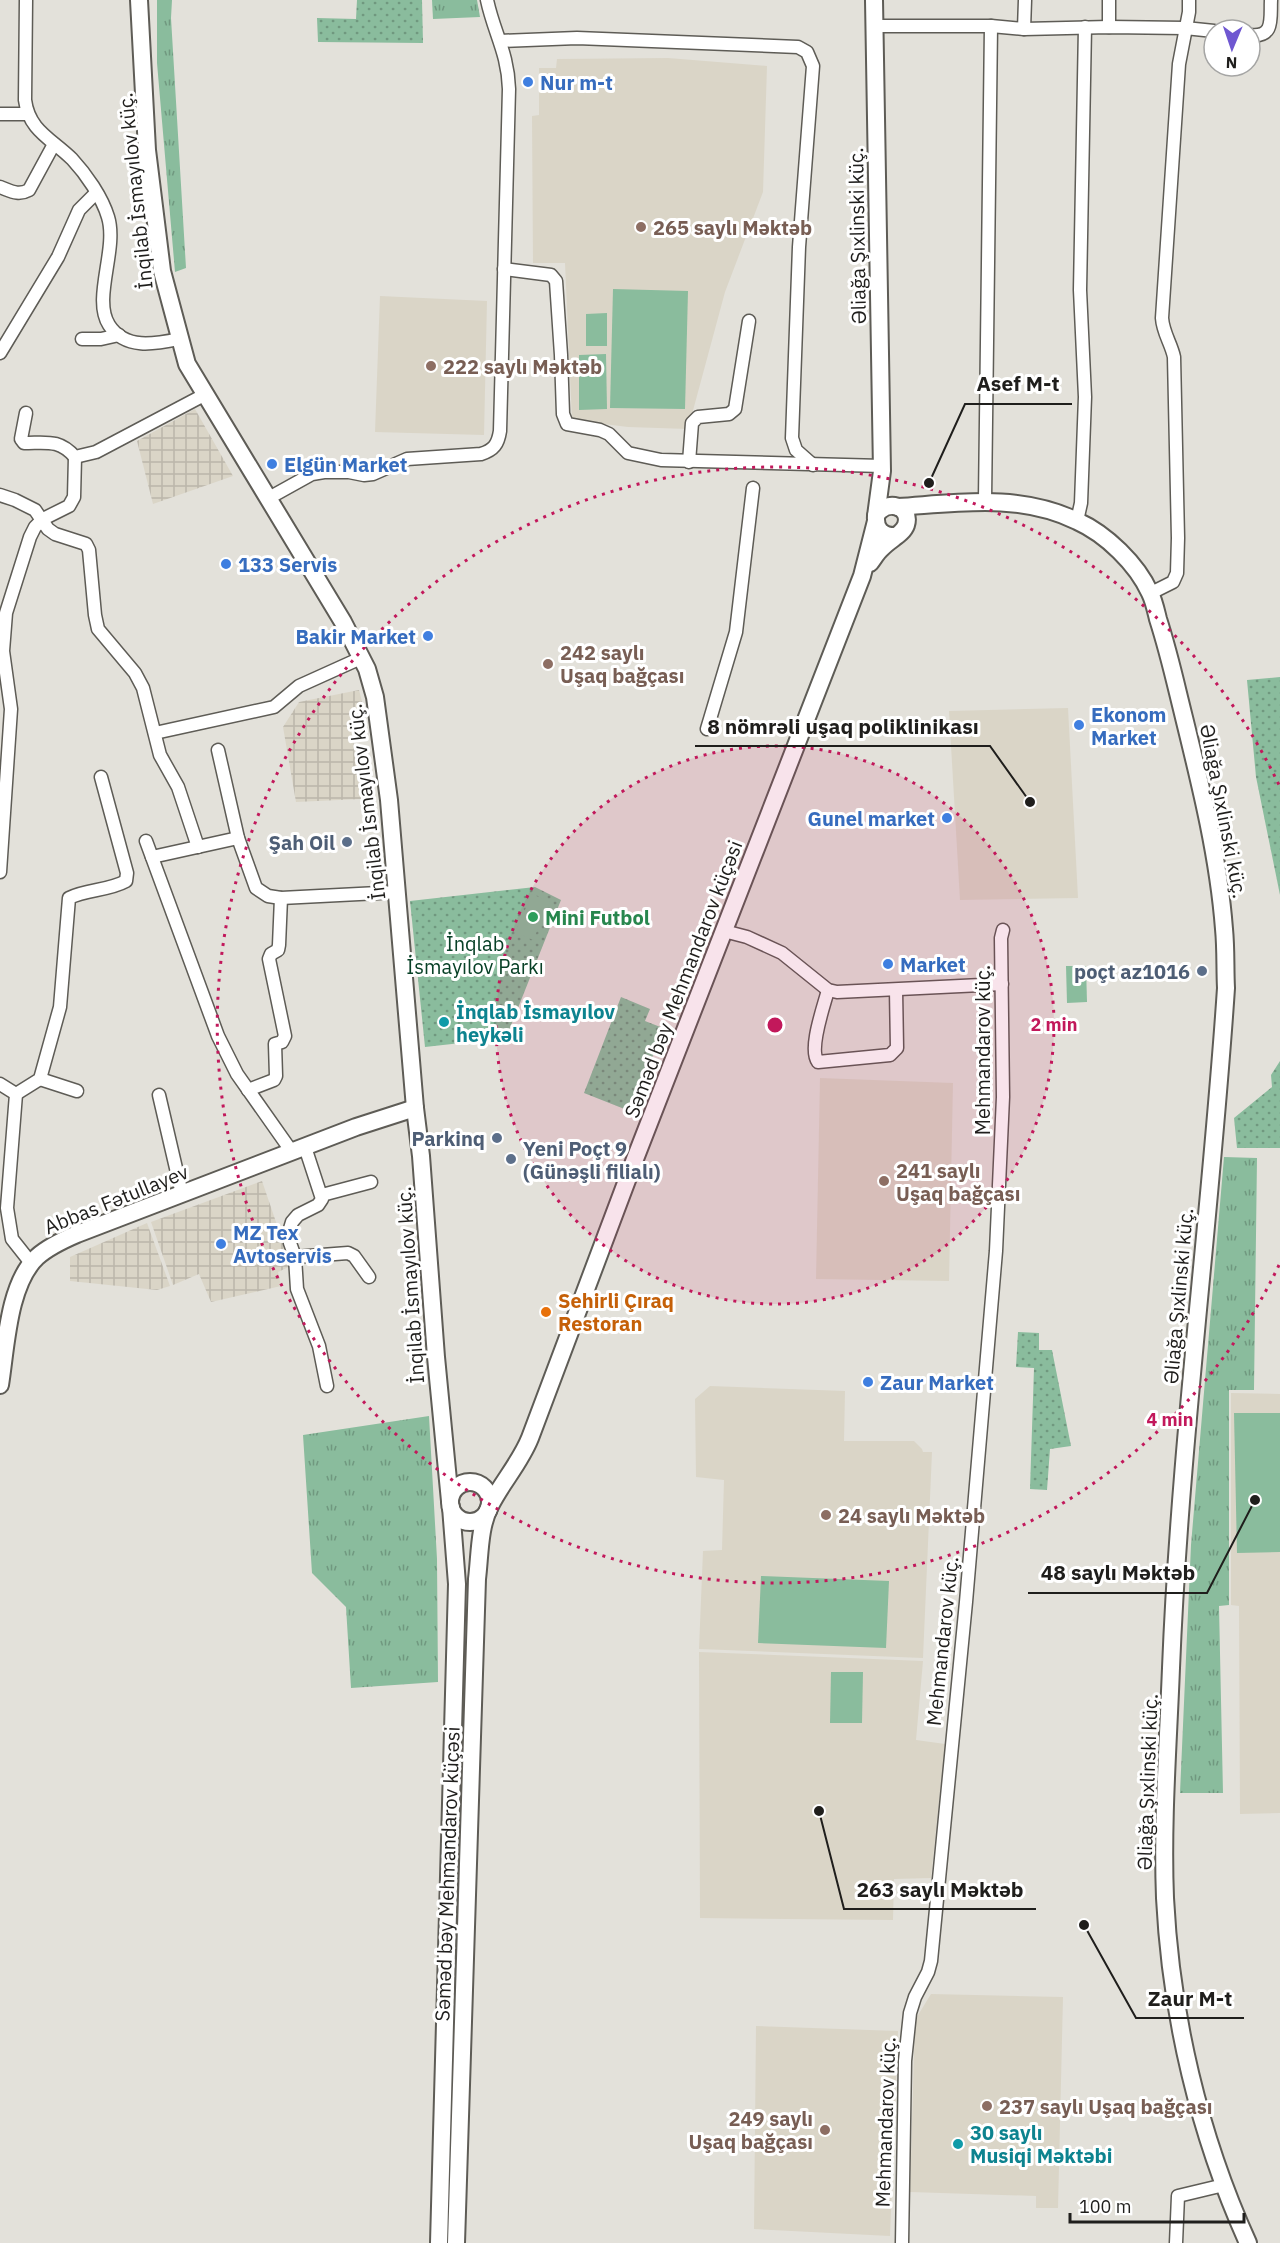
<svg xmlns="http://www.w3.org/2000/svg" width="1280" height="2243" viewBox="0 0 1280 2243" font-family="'IBM Plex Sans',sans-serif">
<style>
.built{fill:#dad5c7}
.industrial{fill:url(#industrial-grid)}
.grass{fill:url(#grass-tufts)}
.park{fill:url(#park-dots)}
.garden{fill:#8abc9d}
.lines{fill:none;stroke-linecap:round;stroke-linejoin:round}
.minor-casing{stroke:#5e5c56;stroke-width:15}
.secondary-casing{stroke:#5e5c56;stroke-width:20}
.minor{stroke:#fff;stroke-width:12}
.secondary{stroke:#fff;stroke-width:16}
.ring{fill:none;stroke:#c2185b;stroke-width:3;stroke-dasharray:3 6}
.shop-dot{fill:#3f7fe0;stroke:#fff;stroke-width:2}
.education-dot{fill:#8d6e63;stroke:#fff;stroke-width:2}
.service-dot{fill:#5c6f8a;stroke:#fff;stroke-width:2}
.leisure-dot{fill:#2e9e5b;stroke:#fff;stroke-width:2}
.culture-dot{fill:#0f9aa8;stroke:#fff;stroke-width:2}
.food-dot{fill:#e8710a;stroke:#fff;stroke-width:2}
.labels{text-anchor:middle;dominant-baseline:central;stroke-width:6;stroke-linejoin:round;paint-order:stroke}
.shop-label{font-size:20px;font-weight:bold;fill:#366cbe;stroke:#fff;text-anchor:start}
.street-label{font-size:20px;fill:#1f1e1c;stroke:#fff}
.education-label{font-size:20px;font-weight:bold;fill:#785e54;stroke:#fff;text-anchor:start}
.service-label{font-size:20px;font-weight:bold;fill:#4e5e75;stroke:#fff;text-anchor:end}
.leisure-label{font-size:20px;font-weight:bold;fill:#27864d;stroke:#fff;text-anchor:start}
.park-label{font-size:20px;fill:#074026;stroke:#fff}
.culture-label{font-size:20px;font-weight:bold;fill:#0d838f;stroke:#fff;text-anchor:start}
.food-label{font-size:20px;font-weight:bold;fill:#c56008;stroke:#fff;text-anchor:start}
.centre{fill:#c2185b;stroke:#fff;stroke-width:3}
.ring-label{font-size:18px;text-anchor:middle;font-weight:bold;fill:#c2185b;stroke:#fff;stroke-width:6;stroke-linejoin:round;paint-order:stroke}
.leader{fill:none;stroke:#1f1e1c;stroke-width:2}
.callout-dot{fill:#1f1e1c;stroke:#fff;stroke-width:2}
.callout-label{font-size:21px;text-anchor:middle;font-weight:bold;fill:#1f1e1c;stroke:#fff;stroke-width:6;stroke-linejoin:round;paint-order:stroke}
</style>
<defs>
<pattern id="industrial-grid" width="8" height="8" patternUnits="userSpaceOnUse" patternTransform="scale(1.5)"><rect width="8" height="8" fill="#dad5c7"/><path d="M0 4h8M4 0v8" fill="none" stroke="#bbb6aa"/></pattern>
<pattern id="grass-tufts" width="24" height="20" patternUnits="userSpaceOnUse" patternTransform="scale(1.5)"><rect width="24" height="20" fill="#8abc9d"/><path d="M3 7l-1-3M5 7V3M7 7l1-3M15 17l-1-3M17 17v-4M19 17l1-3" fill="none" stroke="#70987f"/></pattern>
<pattern id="park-dots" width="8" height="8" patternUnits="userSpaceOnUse" patternTransform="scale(1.5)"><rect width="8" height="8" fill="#8abc9d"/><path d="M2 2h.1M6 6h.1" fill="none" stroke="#70987f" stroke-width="1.8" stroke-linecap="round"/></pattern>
</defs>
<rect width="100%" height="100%" fill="#e3e1da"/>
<g class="built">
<polygon points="668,58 767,66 763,192 725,292 688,429 628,427 572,420 565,263 533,263 532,116 539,115 539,68 556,68 557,59"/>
<polygon points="380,296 487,301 484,435 375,432"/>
<polygon points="1068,708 1078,898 960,900 949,711"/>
<polygon points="820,1078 953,1083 949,1281 816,1279"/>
<polygon points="710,1386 845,1391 844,1441 914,1441 922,1449 923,1452 932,1452 923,1658 699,1649 703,1551 722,1550 724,1480 696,1477 695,1399"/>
<polygon points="1231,1393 1280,1394 1280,1813 1240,1814 1239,1606 1231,1605"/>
<polygon points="699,1652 923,1661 916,1740 945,1744 931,1878 894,1879 893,1920 700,1918"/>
<polygon points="931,1994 1063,1997 1058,2208 1036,2208 1036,2196 910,2192 915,2020"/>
<polygon points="756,2026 898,2031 890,2236 754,2229"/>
</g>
<g class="industrial">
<polygon points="195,409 233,476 153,504 137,441"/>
<polygon points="359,690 365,713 350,717 361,799 296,802 283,727 299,702"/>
<polygon points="262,1181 291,1266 278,1272 281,1286 211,1302 199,1274 173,1285 151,1222"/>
<polygon points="147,1223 170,1286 157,1290 70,1281 70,1257"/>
</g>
<g class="grass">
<polygon points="157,0 172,0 171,18 186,268 175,272 157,63"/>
<polygon points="432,0 477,0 480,17 433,19"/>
<polygon points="1224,1157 1257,1158 1254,1390 1229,1390 1229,1605 1219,1606 1223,1793 1180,1793 1191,1545"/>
<polygon points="429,1416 437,1559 438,1682 351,1688 346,1607 312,1573 303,1435"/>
</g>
<g class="park">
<polygon points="357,0 422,0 423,43 318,42 317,18 356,19"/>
<polygon points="1280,677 1280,895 1256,777 1247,680"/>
<polygon points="535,887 561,900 506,1038 425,1047 410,901"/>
<polygon points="621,997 650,1009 645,1021 663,1028 632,1112 584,1093"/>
<polygon points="1280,1061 1280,1148 1237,1148 1234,1118 1272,1087 1271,1075"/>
<polygon points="1018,1332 1039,1333 1039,1350 1052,1350 1071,1446 1050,1449 1047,1490 1030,1489 1034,1368 1016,1367"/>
</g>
<g class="garden">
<polygon points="613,289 688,291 685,409 610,408"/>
<polygon points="607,313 607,346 586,346 586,314"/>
<polygon points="606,354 607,409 579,410 579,355"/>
<polygon points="532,894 550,902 533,940 515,932"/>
<polygon points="1066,966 1086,966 1087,1002 1067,1003"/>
<polygon points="1234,1413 1280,1413 1280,1552 1237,1553"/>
<polygon points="761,1576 889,1581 886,1648 758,1643"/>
<polygon points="831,1672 863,1672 862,1723 830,1723"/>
</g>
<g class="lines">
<g class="minor-casing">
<g id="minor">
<path d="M26 0 25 100C29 131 52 139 72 159 86 174 102 197 108 217 118 249 92 299 109 325 125 350 155 344 179 339"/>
<polyline points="875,26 991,26 1024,29 1109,27 1185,28 1214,31"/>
<polyline points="1109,27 1109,0"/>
<polyline points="1024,29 1025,0"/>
<path d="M1250 35C1275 38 1270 18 1271 0"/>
<polyline points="500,41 577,38 798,47 807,52 813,66 799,247 792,438 796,450 813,465"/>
<polyline points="0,114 27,114"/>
<path d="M0 187C11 191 18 196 29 190L54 144"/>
<polyline points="504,269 551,275 556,281 561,355 563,414 567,424 600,430 609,434 628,453 661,460 882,466"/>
<polyline points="82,339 101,339 119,335"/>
<polyline points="0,353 58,257 79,210 96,193"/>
<path d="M26 413 21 439 24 443C47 443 59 439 75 457L96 452 204 395"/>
<polyline points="689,462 692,423 698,417 729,414 735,409 749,321"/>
<polyline points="0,495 15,500 35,510 48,529 55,534 86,544 89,550 95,615 98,629 135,673 143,688 160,755 178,787 198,847"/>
<path d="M267 499 312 474 324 472H349L364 475 373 474 407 459 481 454C494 450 498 444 500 431L509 89C508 53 494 33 487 0"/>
<polyline points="985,500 991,26"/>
<polyline points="1077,521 1081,503 1085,397 1080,290 1085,27"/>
<path d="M1151 593 1173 582 1177 573 1178 538 1174 357C1171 343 1163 333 1162 318L1179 64 1189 12V0"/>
<polyline points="707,729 736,632 753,488"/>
<polyline points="155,733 274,707 299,686 361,658"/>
<polyline points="218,750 238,838 256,888 268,896 281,898 398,892"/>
<polyline points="146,841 218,1036 237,1074 292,1152"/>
<polyline points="152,857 238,838"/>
<polyline points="0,872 11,709 3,651 6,613 30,537 35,527 43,519 69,506 74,497 75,457"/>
<polyline points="724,931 747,937 782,953 828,990 837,992 1002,984"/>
<path d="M828 990C824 1006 808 1049 818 1062L890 1055 897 1048 896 990"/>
<polyline points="40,1079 77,1091"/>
<polyline points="0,1084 16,1094 7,1208 12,1239 31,1263"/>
<polyline points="248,1090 274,1080 276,1076 275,1044 282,1042 285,1036 269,959 271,954 278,950 279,945 281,898"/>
<path d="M16 1094 40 1079 60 1007 69 898C87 889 108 891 126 881L127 873 101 777"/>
<polyline points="159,1095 182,1194"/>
<polyline points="305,1147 322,1199 318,1205 298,1215 292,1222 289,1232 290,1243 295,1257 297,1289 319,1346 327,1386"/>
<polyline points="322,1195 371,1182"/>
<polyline points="295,1257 348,1253 354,1256 369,1277"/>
<polyline points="902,2243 905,2061 910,2013 915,1997 928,1972 931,1961 966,1602 996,1251 1003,1097 1001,938 1003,930"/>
<polyline points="1176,2243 1178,2196 1224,2185"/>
</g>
</g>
<g class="secondary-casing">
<g id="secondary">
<polyline points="139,0 147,150 162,271 187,364 343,622 367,669 375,697 389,800 415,1108 421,1156 436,1357 450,1501"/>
<polyline points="874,0 882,471 876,516"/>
<path d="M898 507C959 503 1019 493 1077 521 1106 534 1137 564 1150 593 1154 601 1156 611 1158 619 1166 644 1172 668 1178 693 1197 771 1218 850 1224 929 1226 949 1225 969 1226 988 1211 1215 1180 1441 1171 1668 1168 1745 1162 1822 1165 1898 1171 2016 1199 2135 1248 2243"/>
<path d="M870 563C874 558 877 552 882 548 889 540 903 534 906 525 912 506 886 498 876 516 875 529 882 536 894 536"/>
<path d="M0 1385C6 1348 8 1284 37 1257 48 1247 63 1240 77 1234L356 1127 415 1108"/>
<circle cx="470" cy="1502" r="20"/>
<polyline points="439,2243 457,1584 451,1507"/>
<path d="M456 2243 477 1579C480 1555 479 1527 490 1506 502 1482 520 1463 530 1438L635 1159 862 576 876 521"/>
</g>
</g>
<use href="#minor" class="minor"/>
<use href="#secondary" class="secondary"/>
</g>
<circle cx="775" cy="1025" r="279" fill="#c2185b" fill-opacity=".12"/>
<g class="ring">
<circle cx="775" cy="1025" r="279"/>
<path d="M1279 1265A558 558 0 1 1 1279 785"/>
</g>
<g class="shop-dot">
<circle cx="528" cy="82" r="6"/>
<circle cx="272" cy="464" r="6"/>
<circle cx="226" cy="564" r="6"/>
<circle cx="428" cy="636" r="6"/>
<circle cx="1079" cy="725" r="6"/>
<circle cx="947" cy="818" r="6"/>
<circle cx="888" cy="964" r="6"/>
<circle cx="221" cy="1244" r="6"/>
<circle cx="868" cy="1382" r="6"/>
</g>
<g class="education-dot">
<circle cx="641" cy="227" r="6"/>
<circle cx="431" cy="366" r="6"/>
<circle cx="548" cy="664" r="6"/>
<circle cx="884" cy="1181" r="6"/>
<circle cx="826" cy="1515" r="6"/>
<circle cx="987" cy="2106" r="6"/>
<circle cx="825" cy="2130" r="6"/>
</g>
<g class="service-dot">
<circle cx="347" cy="842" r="6"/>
<circle cx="1202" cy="971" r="6"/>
<circle cx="497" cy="1138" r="6"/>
<circle cx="511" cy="1159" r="6"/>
</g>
<circle class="leisure-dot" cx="533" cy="917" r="6"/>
<g class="culture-dot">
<circle cx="444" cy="1022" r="6"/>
<circle cx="958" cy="2144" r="6"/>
</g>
<circle class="food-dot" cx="546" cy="1312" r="6"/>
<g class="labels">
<g class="shop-label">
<text x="540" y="82">Nur m-t</text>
<text x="284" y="464">Elgün Market</text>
<text x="238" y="564">133 Servis</text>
<text x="416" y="636" text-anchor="end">Bakir Market</text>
<text x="1091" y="714">Ekonom<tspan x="1091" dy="23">Market</tspan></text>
<text x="935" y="818" text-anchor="end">Gunel market</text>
<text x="900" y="964">Market</text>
<text x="233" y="1232">MZ Tex<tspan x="233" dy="23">Avtoservis</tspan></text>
<text x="880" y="1382">Zaur Market</text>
</g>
<g class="street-label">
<text transform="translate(135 191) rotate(-96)">İnqilab İsmayılov küç.</text>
<text transform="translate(857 236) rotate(-91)">Əliağa Şıxlinski küç.</text>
<text transform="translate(366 802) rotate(-97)">İnqilab İsmayılov küç.</text>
<text transform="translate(1224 811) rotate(79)">Əliağa Şıxlinski küç.</text>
<text transform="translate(683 979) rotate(-69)">Səməd bəy Mehmandarov küçəsi</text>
<text transform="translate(982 1050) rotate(-90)">Mehmandarov küç.</text>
<text transform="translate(116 1199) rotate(-22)">Abbas Fətullayev</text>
<text transform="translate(410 1285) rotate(-94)">İnqilab İsmayılov küç.</text>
<text transform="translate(1178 1296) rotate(-85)">Əliağa Şıxlinski küç.</text>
<text transform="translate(942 1641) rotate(-84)">Mehmandarov küç.</text>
<text transform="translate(1147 1782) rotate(-88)">Əliağa Şıxlinski küç.</text>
<text transform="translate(447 1874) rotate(-88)">Səməd bəy Mehmandarov küçəsi</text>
<text transform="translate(885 2122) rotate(-88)">Mehmandarov küç.</text>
</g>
<g class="education-label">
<text x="653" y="227">265 saylı Məktəb</text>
<text x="443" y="366">222 saylı Məktəb</text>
<text x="560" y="652">242 saylı<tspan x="560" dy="23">Uşaq bağçası</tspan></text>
<text x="896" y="1170">241 saylı<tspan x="896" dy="23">Uşaq bağçası</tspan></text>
<text x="838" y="1515">24 saylı Məktəb</text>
<text x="999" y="2106">237 saylı Uşaq bağçası</text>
<text x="813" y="2118" text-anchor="end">249 saylı<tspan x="813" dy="23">Uşaq bağçası</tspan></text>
</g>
<g class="service-label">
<text x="335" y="842">Şah Oil</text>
<text x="1190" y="971">poçt az1016</text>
<text x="485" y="1138">Parkinq</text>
<text x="523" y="1148" text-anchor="start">Yeni Poçt 9<tspan x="523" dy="23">(Günəşli filialı)</tspan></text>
</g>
<g class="leisure-label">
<text x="545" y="917">Mini Futbol</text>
</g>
<g class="park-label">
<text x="475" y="943">İnqlab<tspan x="475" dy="23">İsmayılov Parkı</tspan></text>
</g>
<g class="culture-label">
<text x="456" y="1011">İnqlab İsmayılov<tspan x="456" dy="23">heykəli</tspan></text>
<text x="970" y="2132">30 saylı<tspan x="970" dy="23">Musiqi Məktəbi</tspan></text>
</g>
<g class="food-label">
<text x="558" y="1300">Sehirli Çıraq<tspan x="558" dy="23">Restoran</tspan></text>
</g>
</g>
<circle cx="775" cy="1025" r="9" class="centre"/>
<g class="ring-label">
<text x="1054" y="1031">2 min</text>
<text x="1170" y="1426">4 min</text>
</g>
<path class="leader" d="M929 483L965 404H1072M1030 802L990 746H695M1255 1500L1207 1593H1028M819 1811L844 1909H1036M1084 1925L1136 2018H1244"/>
<g class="callout-dot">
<circle cx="929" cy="483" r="6"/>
<circle cx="1030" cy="802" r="6"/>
<circle cx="1255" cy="1500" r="6"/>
<circle cx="819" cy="1811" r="6"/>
<circle cx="1084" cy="1925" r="6"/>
</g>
<g class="callout-label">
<text x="1018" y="391">Asef M-t</text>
<text x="843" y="734">8 nömrəli uşaq poliklinikası</text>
<text x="1118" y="1580">48 saylı Məktəb</text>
<text x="940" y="1897">263 saylı Məktəb</text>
<text x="1190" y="2006">Zaur M-t</text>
</g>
<g transform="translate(1232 48) rotate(182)"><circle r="28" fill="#ffffff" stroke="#a5a5a4" stroke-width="1.5"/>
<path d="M0-4.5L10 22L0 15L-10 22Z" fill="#6f57d1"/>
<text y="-9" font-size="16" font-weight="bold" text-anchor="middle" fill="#1f1e1c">N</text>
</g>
<path d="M1070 2213v9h174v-9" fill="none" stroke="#1f1e1c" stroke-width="3"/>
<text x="1079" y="2213" font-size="18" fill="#1f1e1c" stroke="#ffffff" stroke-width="4.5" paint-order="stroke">100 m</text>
</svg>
